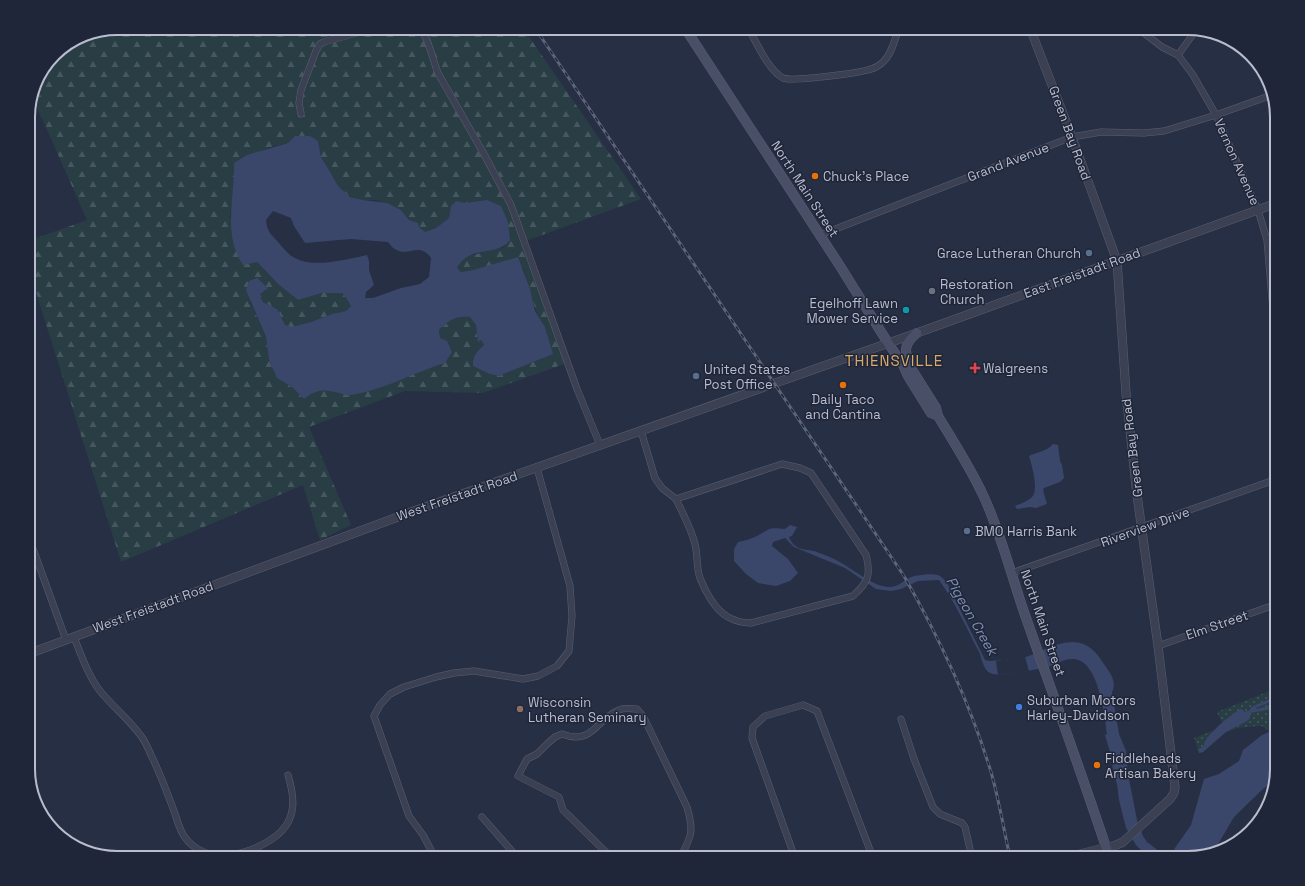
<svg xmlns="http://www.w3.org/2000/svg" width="1305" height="886" viewBox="0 0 1305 886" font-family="'Space Grotesk',sans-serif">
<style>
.green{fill:url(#green-dots)}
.forest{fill:url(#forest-firs);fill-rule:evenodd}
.water{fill:#3a476b;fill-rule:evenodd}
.pier{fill:#272f44}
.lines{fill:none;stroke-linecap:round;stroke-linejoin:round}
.minor-casing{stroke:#5a5f71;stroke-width:7}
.tertiary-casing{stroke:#5a5f71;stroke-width:9}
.secondary-casing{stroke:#5a5f71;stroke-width:10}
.minor{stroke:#3b4153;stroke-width:6}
.tertiary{stroke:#3b4153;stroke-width:8}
.secondary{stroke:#494f66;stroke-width:9}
.rail-casing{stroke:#5d657a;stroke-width:3}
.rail{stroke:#202639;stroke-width:1.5;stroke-dasharray:4.5;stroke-linecap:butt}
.food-dot{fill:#e8710a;stroke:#202639;stroke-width:1.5}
.service-dot{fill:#5c6f8a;stroke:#202639;stroke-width:1.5}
.worship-dot{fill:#6b7280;stroke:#202639;stroke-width:1.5}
.culture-dot{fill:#0f9aa8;stroke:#202639;stroke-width:1.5}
.health-dot{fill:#e0444e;stroke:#202639;stroke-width:1.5}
.shop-dot{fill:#3f7fe0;stroke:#202639;stroke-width:1.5}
.education-dot{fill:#8d6e63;stroke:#202639;stroke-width:1.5}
.labels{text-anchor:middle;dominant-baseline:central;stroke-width:3;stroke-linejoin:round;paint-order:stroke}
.street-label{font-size:13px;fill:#b9bdcd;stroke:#202639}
.poi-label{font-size:13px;fill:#b9bdcd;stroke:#202639;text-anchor:start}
.water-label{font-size:14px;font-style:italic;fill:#7f8eb4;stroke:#202639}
.quarter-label{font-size:15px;letter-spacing:1px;fill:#d9aa68;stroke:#202639}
.rim{fill:none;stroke:#b9bdcd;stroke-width:2}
</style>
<defs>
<pattern id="green-dots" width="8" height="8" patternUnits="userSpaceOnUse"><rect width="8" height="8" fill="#293d45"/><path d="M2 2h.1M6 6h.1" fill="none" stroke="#46575f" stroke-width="1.8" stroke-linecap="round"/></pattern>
<pattern id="forest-firs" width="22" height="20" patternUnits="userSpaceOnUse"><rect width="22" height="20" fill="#293d45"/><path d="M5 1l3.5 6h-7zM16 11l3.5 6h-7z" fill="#46575f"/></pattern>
</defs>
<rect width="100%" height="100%" fill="#272f44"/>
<path class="green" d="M1277 688V723L1271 731 1270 732 1262 726C1229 727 1226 730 1203 752L1199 753 1194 738 1217 729 1222 722 1217 712Z"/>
<path class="forest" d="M117 28H523L641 199 523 242 567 363 483 393 405 391 309 427 351 525 320 540 303 485 121 562 28 267V241L87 220 32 96 35 82 54 54 83 35ZM295 136H302L318 141 321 157 329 170 338 186 350 197 363 200H376L401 210 409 220 418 223 419 227 425 232 436 228 449 218 451 206 456 201 465 203 487 200 505 247 468 256 462 260 457 268 461 272 473 270 492 265 523 268 536 311 545 327 553 354 499 376 472 360 476 352 484 345 481 340 478 341 476 325 470 317C455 316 451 320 439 330L445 363 424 369 378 388 349 395 325 389 315 391 304 399 292 387 277 378 269 360 266 337 250 301 267 288 259 295 263 302 277 309 285 325 292 328 311 322 332 314 346 311 351 306 345 296 342 293H322L298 300 278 284 263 269 257 262 230 217 234 189V163L271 147 288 143Z"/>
<g class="water">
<path d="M295 136H310L318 141 321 157 329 170 338 186 350 197 363 200 387 203 401 210 409 220 418 223 419 227 425 232 436 228 449 218 451 206 456 201 465 203 487 200 501 206 508 222 510 240C496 258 470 244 457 268L461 272 473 270 518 257 530 289 535 311 545 327 553 354 499 376 490 374 473 366C472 356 477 351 484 345L481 340 478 342 476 325 470 317C455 316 450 320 439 330L440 338 447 341 452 352 445 363C415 372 381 391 351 395 347 396 343 394 339 393 322 389 318 389 304 399L292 387 277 378 269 360 266 337 246 290 249 281 257 278 268 288 259 295 263 302 277 309 285 325 292 327 311 322 332 314 346 311 351 306 345 296 342 293H322L298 300 278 284 257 262 243 265C222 234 235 197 234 163L247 155 288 143ZM273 211 291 218 294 226 305 243 351 239 388 242C390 244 392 248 395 249 408 258 419 241 431 258L429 277 420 284 401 288 373 298H365L366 292 374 285 369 270V261L367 255C348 259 315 268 297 259 289 256 284 249 279 243 271 234 267 232 266 220Z"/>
<path d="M1053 444 1058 445 1060 461 1062 465 1064 478 1060 482 1044 488 1043 490 1047 504 1036 508 1030 507 1017 509 1015 506C1020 504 1028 501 1032 497 1039 490 1032 466 1029 456 1037 452 1048 451 1053 444Z"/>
<path d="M790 525 797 527 792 536 789 537C795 550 802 549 814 551 820 553 828 556 834 559 850 566 871 586 888 587 897 588 903 581 911 577 917 575 931 573 938 575 941 576 945 580 947 583L985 660 989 661C1001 660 1014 660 1026 657 1048 650 1073 630 1095 652 1099 656 1102 662 1106 667 1111 674 1117 683 1112 692L1119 734 1126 751 1128 774 1137 820 1143 836 1147 842 1168 858 1172 855 1175 848 1191 825 1204 779 1219 774 1239 761 1243 750 1262 735 1271 731 1272 727 1277 723V770L1273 782 1264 788 1234 817 1214 851 1189 858H1154L1144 853 1136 845 1126 828 1119 800 1117 784 1114 775 1110 752 1105 735 1107 734C1105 715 1098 659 1073 659 1065 658 1055 665 1047 667 1036 670 1025 671 1014 673 1006 674 997 676 990 673 983 670 982 658 979 652 966 627 955 602 939 580L918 581 901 589 891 591 876 589 845 568 794 547 785 538 773 542 772 546 788 559 798 573 790 581 776 586 758 583 746 574 734 561V549L738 542C744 541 751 539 757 536 771 529 766 527 785 529Z"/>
<path d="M1277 696V699L1256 708 1257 709 1277 703V708L1250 713V718L1247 721 1226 732 1203 752 1199 753V749L1204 746C1203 737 1231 714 1241 709L1245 712 1250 710 1251 707Z"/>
</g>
<polygon class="pier" points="1025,657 1029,671 998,675 996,661"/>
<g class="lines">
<g class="minor-casing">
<g id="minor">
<path d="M420 28C428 36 433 61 438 73L485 156 511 205 577 389 600 445"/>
<path d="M748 28C757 43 768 70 783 78 791 82 860 73 871 69 875 68 881 64 884 61 892 53 895 39 899 28"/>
<polyline points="1140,28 1144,33 1162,47 1178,55 1193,75 1216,115 1258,210 1267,240 1273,310 1277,325"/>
<polyline points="688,33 698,28"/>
<polyline points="1178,55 1196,30"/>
<polyline points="301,114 299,103 301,90 316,51 320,44 324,42 374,28"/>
<polyline points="820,235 1072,137 1101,132 1144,133 1164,131 1216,115 1272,95"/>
<polyline points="641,431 655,478 662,488 676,499"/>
<path d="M782 464 800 468 811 473 866 555C871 575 869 581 853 596L751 623C743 623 735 621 728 617 715 610 705 591 700 578 696 567 698 555 695 544 691 528 683 514 676 499Z"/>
<polyline points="28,535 66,640"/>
<polyline points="1012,573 1277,479"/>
<path d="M74 637C81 655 88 675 100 691 113 707 129 719 141 736 145 741 148 748 151 755 160 773 167 792 174 811 177 819 179 829 184 836 194 851 211 857 229 855 245 853 263 846 276 836 297 820 295 798 288 775"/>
<polyline points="1158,646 1277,604"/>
<polyline points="901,719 914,759 933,807 940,814 962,823 965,827 972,858"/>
<polyline points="482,817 518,858"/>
<polyline points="434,858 431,850 423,835 409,816 374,716 380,705 390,694 404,687 436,677 454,673 474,671 523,679 538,676 557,666 569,651 572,616 570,586 537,468"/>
<path d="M612 858 563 810 559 797 518 776 527 759 537 754 548 743 555 737 562 734C593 746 597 718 619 710 624 707 632 709 637 709L643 716 687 807C694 831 692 836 680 858"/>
<polyline points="795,858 752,738 753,727 765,716 803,705 817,711 873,858"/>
</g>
</g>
<g class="tertiary-casing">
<g id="tertiary">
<polyline points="1030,28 1072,137 1117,261 1126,393 1137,495 1158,646 1175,787 1174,793 1170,799 1123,842 1116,845 1064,858"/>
<polyline points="28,654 414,511 917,333 1277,203"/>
</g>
</g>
<g class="secondary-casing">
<g id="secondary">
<polyline points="685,28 840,266 888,343 903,365 908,376 931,413 938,416"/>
<path d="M903 365 914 373 936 408 938 416C953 441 970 467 983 495 1001 533 1011 575 1025 615 1052 692 1080 769 1106 847L1108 858"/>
<path d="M913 372C906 354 900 347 917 333"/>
</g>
</g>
<use href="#minor" class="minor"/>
<use href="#tertiary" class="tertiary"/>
<use href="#secondary" class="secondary"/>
<g class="rail-casing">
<path id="rail" d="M535 28 904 576C940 639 970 703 991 772 999 800 1004 830 1010 858"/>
</g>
<use href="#rail" class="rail"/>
</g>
<g class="food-dot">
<circle cx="815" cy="176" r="4"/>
<circle cx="843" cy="385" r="4"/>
<circle cx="1097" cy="765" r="4"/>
</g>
<g class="service-dot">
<circle cx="1089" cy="253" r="4"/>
<circle cx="696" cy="376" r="4"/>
<circle cx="967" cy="531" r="4"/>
</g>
<circle class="worship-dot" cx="932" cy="291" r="4"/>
<circle class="culture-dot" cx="906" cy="310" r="4"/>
<path class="health-dot" d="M973 362h4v4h4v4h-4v4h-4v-4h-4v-4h4z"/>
<circle class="shop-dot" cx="1019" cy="707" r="4"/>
<circle class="education-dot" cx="520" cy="709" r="4"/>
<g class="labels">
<g class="street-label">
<text transform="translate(1070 133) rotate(70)">Green Bay Road</text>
<text transform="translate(1008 162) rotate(-21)">Grand Avenue</text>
<text transform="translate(1237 162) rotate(66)">Vernon Avenue</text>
<text transform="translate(805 189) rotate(57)">North Main Street</text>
<text transform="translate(1082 273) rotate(-20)">East Freistadt Road</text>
<text transform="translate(1132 448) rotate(-97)">Green Bay Road</text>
<text transform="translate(457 496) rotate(-19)">West Freistadt Road</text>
<text transform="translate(1145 527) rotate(-20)">Riverview Drive</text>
<text transform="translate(153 607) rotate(-20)">West Freistadt Road</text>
<text transform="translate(1043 623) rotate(71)">North Main Street</text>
<text transform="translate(1217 625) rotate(-19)">Elm Street</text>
</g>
<g class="poi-label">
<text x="823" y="176">Chuck's Place</text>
<text x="1081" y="253" text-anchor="end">Grace Lutheran Church</text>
<text x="940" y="284">Restoration<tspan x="940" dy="15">Church</tspan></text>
<text x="898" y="303" text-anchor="end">Egelhoff Lawn<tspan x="898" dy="15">Mower Service</tspan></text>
<text x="983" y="368">Walgreens</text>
<text x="704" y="369">United States<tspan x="704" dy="15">Post Office</tspan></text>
<text x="843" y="399" text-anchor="middle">Daily Taco<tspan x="843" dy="15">and Cantina</tspan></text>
<text x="975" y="531">BMO Harris Bank</text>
<text x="1027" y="700">Suburban Motors<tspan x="1027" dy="15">Harley-Davidson</tspan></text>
<text x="528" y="702">Wisconsin<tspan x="528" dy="15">Lutheran Seminary</tspan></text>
<text x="1105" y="758">Fiddleheads<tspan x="1105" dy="15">Artisan Bakery</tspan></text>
</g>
<g class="water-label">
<text transform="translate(972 616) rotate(60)">Pigeon Creek</text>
</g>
<g class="quarter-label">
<text x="894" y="360">THIENSVILLE</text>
</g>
</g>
<path d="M0 0H1305V886H0ZM117 35H1188A82 82 0 0 1 1270 117V769A82 82 0 0 1 1188 851H117A82 82 0 0 1 35 769V117A82 82 0 0 1 117 35Z" fill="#202639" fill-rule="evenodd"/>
<path class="rim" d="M117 35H1188A82 82 0 0 1 1270 117V769A82 82 0 0 1 1188 851H117A82 82 0 0 1 35 769V117A82 82 0 0 1 117 35Z"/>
</svg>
